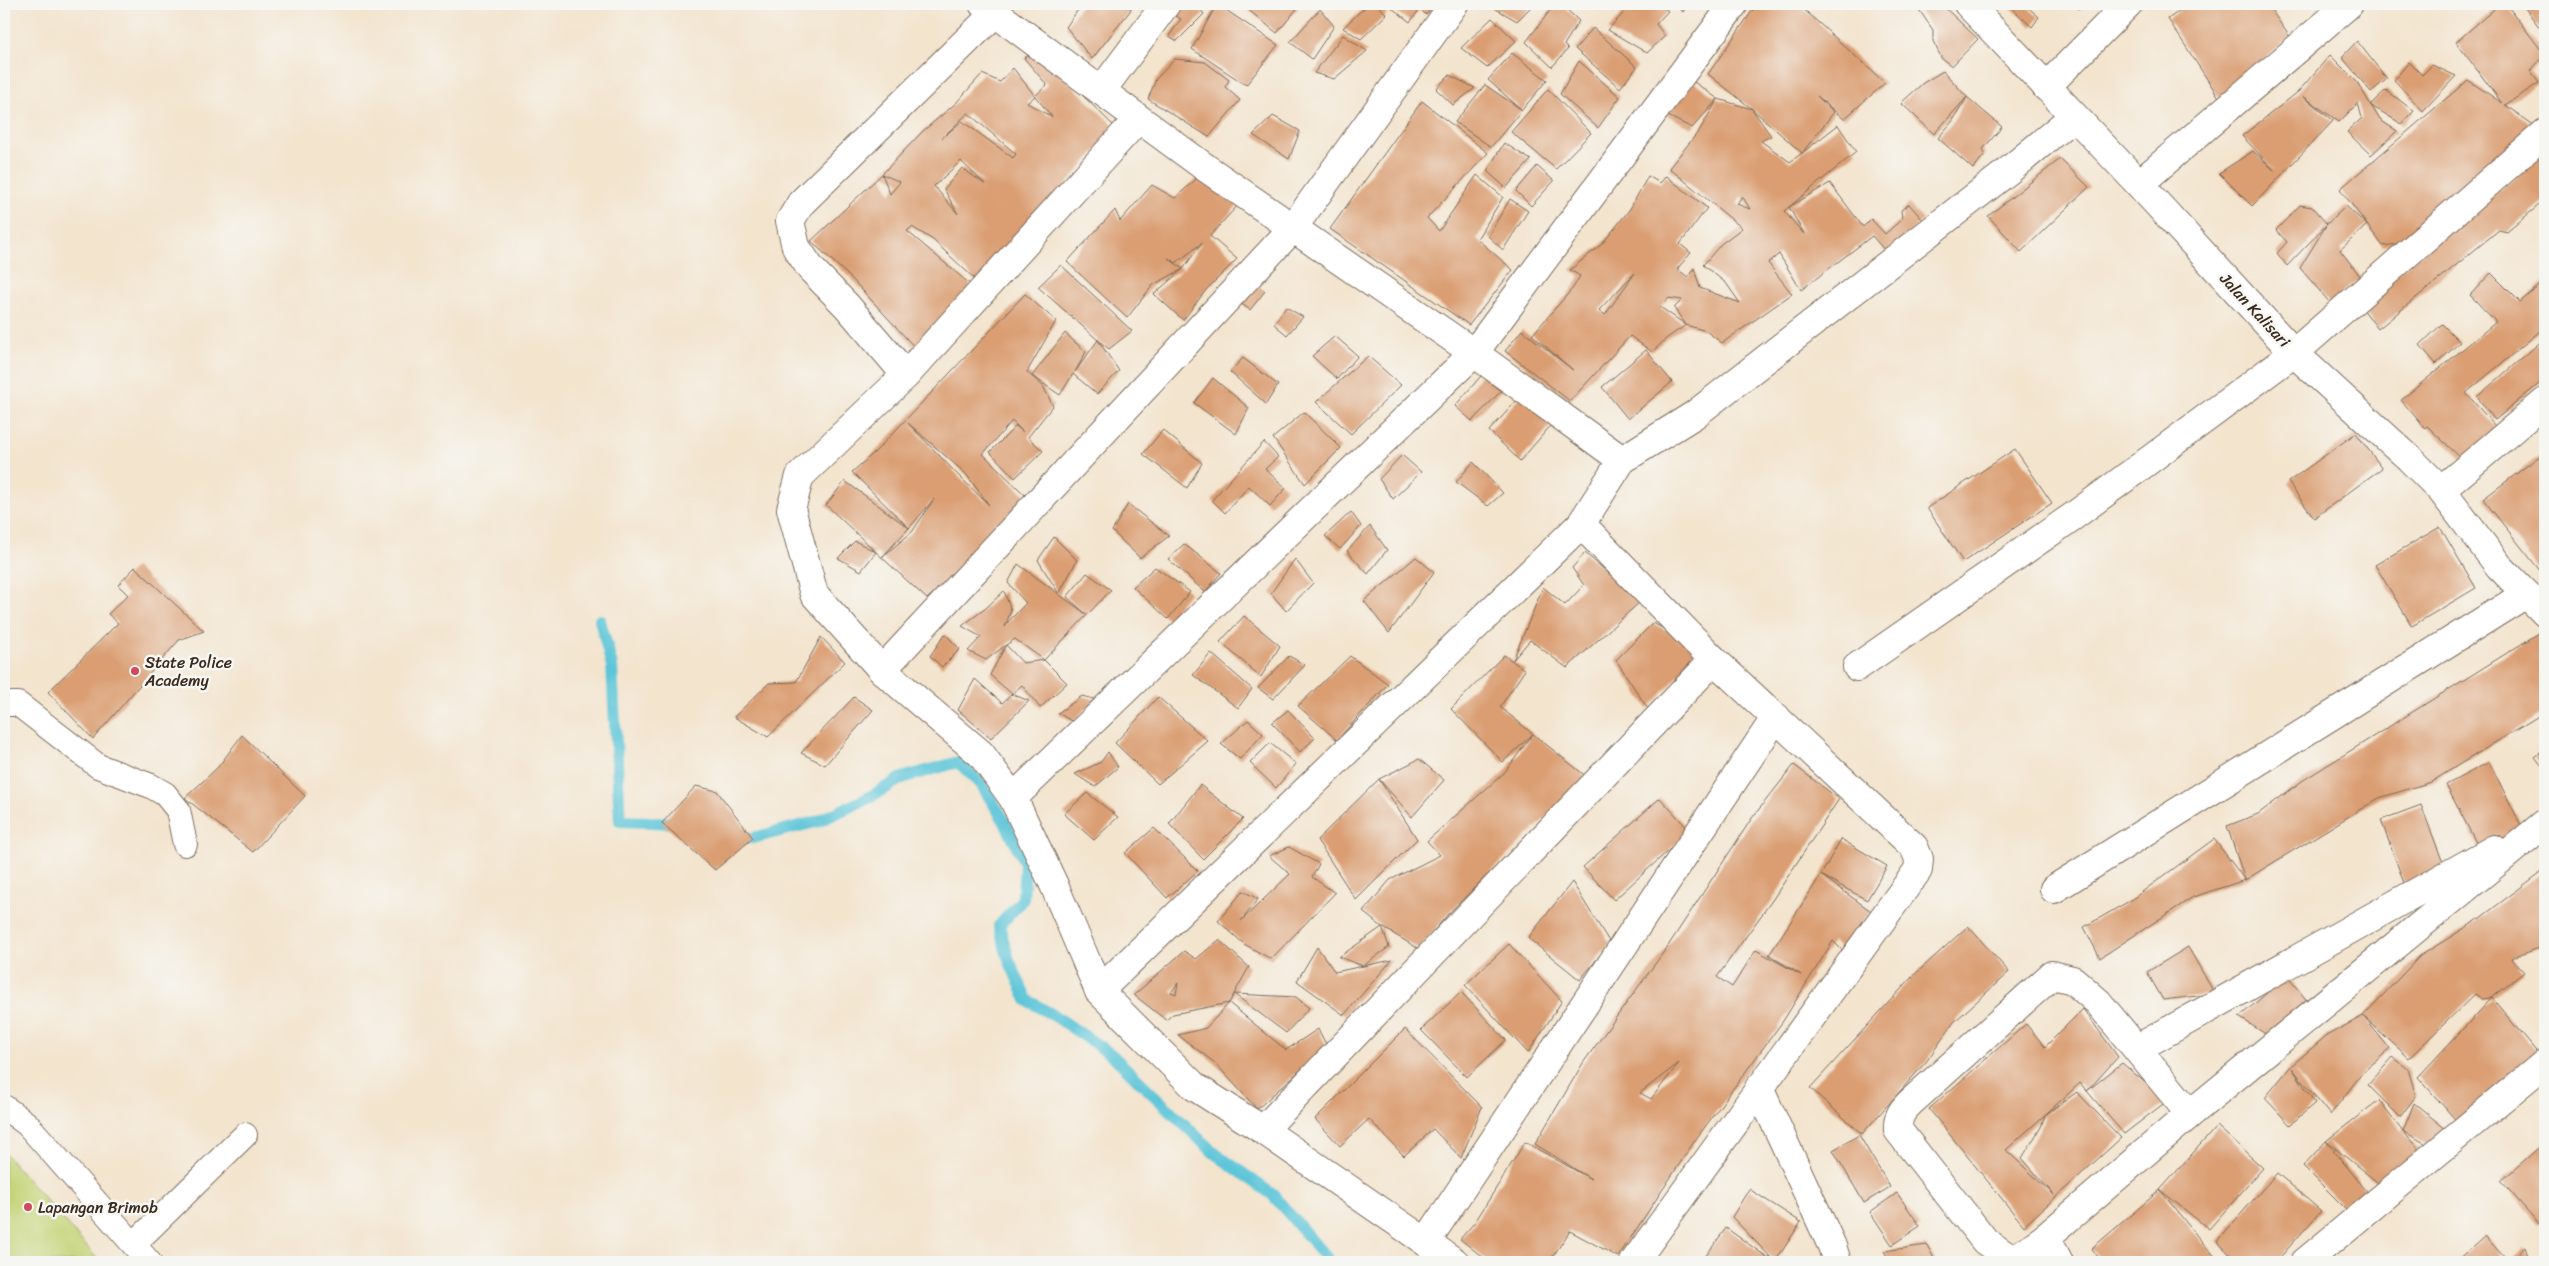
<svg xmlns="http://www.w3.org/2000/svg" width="2549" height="1266" viewBox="0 0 2549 1266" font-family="Sriracha,sans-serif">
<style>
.green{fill:#c4d376;stroke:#807e4a}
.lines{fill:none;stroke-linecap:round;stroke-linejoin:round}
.stream{stroke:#5cc5d8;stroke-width:12}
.building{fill:#da9e72;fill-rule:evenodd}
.lane-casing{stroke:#7b6b5c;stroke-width:26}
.street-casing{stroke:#7b6b5c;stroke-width:30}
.lane{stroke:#fff;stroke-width:24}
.street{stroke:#fff;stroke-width:28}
.poi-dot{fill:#d1495b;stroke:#f6f6f2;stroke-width:2}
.labels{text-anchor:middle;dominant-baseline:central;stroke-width:5;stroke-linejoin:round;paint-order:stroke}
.street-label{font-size:16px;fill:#3b2a1e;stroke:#f6f6f2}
.poi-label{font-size:16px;fill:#3b2a1e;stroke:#f6f6f2;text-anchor:start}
</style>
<rect width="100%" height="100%" fill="#f6f6f2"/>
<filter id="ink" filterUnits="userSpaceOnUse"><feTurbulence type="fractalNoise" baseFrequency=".02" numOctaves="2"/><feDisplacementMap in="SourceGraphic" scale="10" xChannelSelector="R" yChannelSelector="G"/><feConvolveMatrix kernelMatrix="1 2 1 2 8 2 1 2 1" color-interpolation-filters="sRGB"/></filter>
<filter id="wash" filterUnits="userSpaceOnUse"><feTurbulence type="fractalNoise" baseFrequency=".0096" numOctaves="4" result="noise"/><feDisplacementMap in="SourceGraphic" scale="20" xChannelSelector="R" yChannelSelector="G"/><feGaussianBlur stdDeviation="1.12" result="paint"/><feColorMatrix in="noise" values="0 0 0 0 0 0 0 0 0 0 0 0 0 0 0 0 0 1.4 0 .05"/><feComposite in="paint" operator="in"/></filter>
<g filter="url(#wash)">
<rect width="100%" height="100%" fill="#f3e4ce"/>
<polygon class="green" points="4,1152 100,1262 4,1262"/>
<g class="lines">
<g class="stream">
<polyline points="600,620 612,666 620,821 678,823"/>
<polyline points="736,838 753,838 819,821 868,798 902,778 958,762 981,784 1005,822 1025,863 1023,899 999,926 1009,960 1027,1000 1058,1018 1112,1055 1213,1152 1273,1195 1330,1262"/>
</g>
</g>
<g id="blocks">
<g class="building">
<polygon points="1082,4 1132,4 1130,11 1092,59 1066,27"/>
<polygon points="1177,4 1196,4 1204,14 1177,41 1169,36 1181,19 1169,12"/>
<polygon points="1217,4 1278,45 1246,85 1192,49"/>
<polygon points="1241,4 1301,4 1277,33"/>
<polygon points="1368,4 1376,4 1387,14 1361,39 1343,28"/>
<polygon points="1387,4 1435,4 1426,15 1420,9 1410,22"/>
<polygon points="1493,4 1534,4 1517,21 1491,6"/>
<polygon points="1555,4 1561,4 1579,21 1564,45 1568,49 1552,67 1526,42"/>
<polygon points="1631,4 1660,4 1668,11 1656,24 1665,36 1647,53 1608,30"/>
<polygon points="1674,4 1687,4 1683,12"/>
<path d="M1757 4H1798L1885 83 1844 119 1817 96 1834 112 1802 153 1838 125 1856 152 1789 207 1830 183 1863 227 1871 219 1885 234 1902 219 1901 210 1909 204 1923 220 1887 253 1872 236 1801 290 1779 254 1768 263 1792 294 1722 343 1706 331 1686 325 1674 308 1682 300 1669 298 1660 307 1686 325 1667 338 1652 352 1630 336 1570 401 1505 351 1522 330 1573 370 1532 335 1573 288 1580 276 1570 270 1602 244 1630 209 1648 176 1660 183 1666 176 1707 208 1680 244 1691 253 1677 269 1688 277 1694 268 1700 288 1740 303 1726 283 1703 265 1721 244 1742 228 1669 168 1699 131 1718 99 1692 128 1666 115 1694 82 1718 99 1752 109 1771 136 1761 141 1790 162 1802 153 1751 108 1708 74ZM1742 196 1750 209 1737 204ZM1789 207 1804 234 1784 211ZM1635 273 1605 315 1599 310Z"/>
<polygon points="1915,4 1941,4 1978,39 1952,66 1942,59 1933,41 1933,30"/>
<polygon points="2007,4 2024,4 2039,17 2032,27"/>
<polygon points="2070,4 2085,4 2079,9"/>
<polygon points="2189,4 2267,4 2290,37 2220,99 2168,19"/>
<polygon points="2500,4 2506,4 2545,55 2530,71 2539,83 2505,105 2538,128 2410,242 2383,246 2340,189 2468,80 2502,103 2456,42"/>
<polygon points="2522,4 2545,4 2545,35"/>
<polygon points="1320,9 1334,26 1312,59 1290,42"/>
<polygon points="1492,18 1516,41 1487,68 1461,48"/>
<polygon points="1593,28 1637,67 1620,88 1575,49"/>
<polygon points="1343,35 1367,51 1334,79 1314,73"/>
<polygon points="2357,41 2387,79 2371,92 2342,57"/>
<path d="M1036 50 1116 128 979 283 933 240 912 227 907 231 971 285 918 351 852 279 811 241 882 174 890 194 900 182 882 174 923 131 956 103 982 74 1000 82 1013 68 1035 96 1027 103 1052 117 1035 96 1047 85 1024 58ZM968 113 1016 154 1013 158 962 121 942 138ZM961 161 986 185 962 168 944 189 958 214 934 186Z"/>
<polygon points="1512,53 1547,80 1522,110 1491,147 1455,122 1485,85 1522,110 1488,80"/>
<polygon points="2330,55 2357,82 2380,120 2397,131 2371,155 2347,132 2362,118 2358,103 2339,122 2303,96 2333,121 2252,206 2219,173 2253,151 2276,172 2242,136 2298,92"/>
<polygon points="1175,59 1205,62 1229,80 1225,87 1240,100 1209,137 1148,99 1156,79"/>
<polygon points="1579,61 1620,97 1598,128 1560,94"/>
<polygon points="2409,62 2422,75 2432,65 2456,76 2423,111 2394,80"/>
<polygon points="1943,71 1967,97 1934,134 1901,103 1923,83"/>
<polygon points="1449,75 1475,88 1453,105 1436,89"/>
<polygon points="1548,89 1591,133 1556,169 1511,132"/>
<polygon points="2386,90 2414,111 2402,124 2370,105"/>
<polygon points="1967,97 2002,127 1983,149 1985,154 1973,169 1938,138 1952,122"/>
<polygon points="1422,101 1488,153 1427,218 1439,231 1477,175 1503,197 1477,239 1513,270 1469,325 1330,229"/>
<polygon points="1273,116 1300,131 1289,159 1253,135"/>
<polygon points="1504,143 1531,160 1506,188 1487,171"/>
<polygon points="2545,152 2545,200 2507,232 2499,230 2378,329 2360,305"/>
<polygon points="2060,159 2089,187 2021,252 1988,216"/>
<polygon points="1537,166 1554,181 1531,206 1516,191"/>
<path d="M1205 171 1238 205 1210 236 1237 259 1206 290 1183 320 1154 294 1183 269 1153 285 1127 318 1067 262 1115 210 1120 221 1152 185 1175 198ZM1202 243 1183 269 1168 258 1176 263Z"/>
<polygon points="1510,199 1528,211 1503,250 1488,236"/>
<polygon points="2300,205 2312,207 2327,224 2346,206 2367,225 2340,250 2361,277 2330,303 2300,268 2327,224 2287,266 2277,253 2287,242 2276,230"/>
<polygon points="1061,265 1132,331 1109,349 1098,340 1119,371 1097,394 1073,374 1060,395 1032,376 1065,333 1086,352 1075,372 1098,340 1038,287"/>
<polygon points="2491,273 2520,302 2545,281 2545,327 2466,393 2501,433 2463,460 2427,426 2425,428 2401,400 2496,322 2470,295"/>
<polygon points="1253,283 1265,291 1250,310 1236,300"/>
<path d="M1025 294 1056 321 1027 372 1043 386 1053 406 1028 437 1043 451 1015 478 990 452 1016 426 1023 432 1012 421 983 454 1028 498 955 574 927 599 876 552 826 505 845 481 909 528 882 557 912 532 934 499 909 528 852 472 876 451ZM908 423 966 474 989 505 959 476Z"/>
<polygon points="1286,307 1303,317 1287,335 1274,324"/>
<polygon points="2442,324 2460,342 2436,364 2420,345"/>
<polygon points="1335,336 1358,356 1337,379 1312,356"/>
<polygon points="2545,338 2545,379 2495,420 2477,397"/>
<polygon points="1646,350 1672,382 1628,419 1602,387"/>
<polygon points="1368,356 1401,385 1351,434 1316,402"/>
<polygon points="1243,358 1278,385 1266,404 1230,372"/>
<polygon points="1487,369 1506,386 1472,421 1455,406"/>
<polygon points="1213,378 1249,408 1236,434 1194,403"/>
<polygon points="1521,396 1552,424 1520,461 1489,431"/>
<polygon points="1304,412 1341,448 1305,484 1273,438"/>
<polygon points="1163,430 1202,463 1187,488 1143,454"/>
<polygon points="2356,433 2382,468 2314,518 2288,482"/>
<polygon points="1264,442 1278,457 1265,469 1286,488 1270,506 1249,486 1225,513 1212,500"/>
<polygon points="2015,449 2052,503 1963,562 1927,508"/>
<polygon points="2545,452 2545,568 2541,572 2483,499"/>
<polygon points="1402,455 1421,472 1393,499 1379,479"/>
<polygon points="1473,462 1503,493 1488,506 1456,482"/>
<polygon points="1128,504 1169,536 1140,558 1112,531"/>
<polygon points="1351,512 1361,526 1340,549 1325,536"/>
<polygon points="1370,526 1387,550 1368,574 1347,551"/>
<polygon points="2440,527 2476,588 2412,626 2375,565"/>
<polygon points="1054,537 1077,560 1059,594 1038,560"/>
<polygon points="855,541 876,552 861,571 838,558"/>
<polygon points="1184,544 1221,573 1205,592 1168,559"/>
<polygon points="1585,553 1641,601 1567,668 1530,640 1513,660 1543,587 1565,605 1584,585 1572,568"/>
<polygon points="1416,557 1434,572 1389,633 1364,601"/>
<polygon points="1295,559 1313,583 1286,611 1271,593"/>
<polygon points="1018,564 1086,614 1067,597 1087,573 1111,590 1044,660 1015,639 1006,645 1023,663 1044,660 1067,683 1040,708 1022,685 1012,694 990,675 1006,645 986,660 968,651 981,637 962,626 986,608 1004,591 1011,610 1005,627 1007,623 1026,603 1008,583"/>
<polygon points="135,567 204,631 179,640 93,739 48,692 118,623 108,614 128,595 118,585"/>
<polygon points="1155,567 1190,592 1168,619 1133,587"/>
<polygon points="1244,616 1280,646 1261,677 1220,642"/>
<polygon points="1653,623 1703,649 1648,709 1616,660"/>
<polygon points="2539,633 2545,644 2545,712 2431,782 2379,798 2245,880 2193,897 2100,958 2084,927 2131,900 2214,839 2245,880 2227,826 2258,814 2302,781"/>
<polygon points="945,634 960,649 942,667 930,656"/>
<polygon points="821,637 845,662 768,737 734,717 769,683 796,682"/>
<polygon points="1211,653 1252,689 1238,708 1193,675"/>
<polygon points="1504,655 1525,670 1500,707 1533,734 1587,777 1448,914 1419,949 1382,927 1363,912 1390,880 1440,855 1427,841 1504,773 1533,734 1503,762 1451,709"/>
<polygon points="1289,656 1305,665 1273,699 1258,688"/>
<polygon points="1350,656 1388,684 1337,740 1298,706"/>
<polygon points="975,679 1002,703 1012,694 1029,701 991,738 958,710"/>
<polygon points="1082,696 1094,699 1073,722 1058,713"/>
<polygon points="854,697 873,710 825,765 801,753"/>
<polygon points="1158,697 1208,741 1158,784 1115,743"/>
<polygon points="1288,710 1315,738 1300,752 1272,723"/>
<polygon points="1248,720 1263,734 1240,759 1221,744"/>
<polygon points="242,735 305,796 253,852 185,798 218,767"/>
<polygon points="1270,743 1296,764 1276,788 1250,763"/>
<polygon points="2545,749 2545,770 2535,757"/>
<polygon points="1108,752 1118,767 1095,787 1075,774 1101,762"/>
<polygon points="1419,759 1444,780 1412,817 1379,779"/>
<polygon points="2489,762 2523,829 2480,850 2446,785"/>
<path d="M1794 765 1839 799 1773 899 1717 977 1732 987 1756 950 1801 975 1769 955 1821 875 1871 911 1842 950 1833 941 1783 1021 1696 1139 1618 1257 1570 1231 1549 1262H1489L1460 1239 1475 1222 1525 1142 1591 1179 1535 1144 1583 1063 1668 946 1752 818ZM1679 1063 1651 1099 1640 1093Z"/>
<polygon points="1379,779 1417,839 1356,900 1317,840"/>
<polygon points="1200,785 1243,819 1203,859 1169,824"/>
<polygon points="696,786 717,791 753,838 715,870 662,823"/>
<polygon points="1087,793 1118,817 1094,840 1064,814"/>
<polygon points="1660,798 1690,831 1614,900 1583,867"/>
<polygon points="2421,805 2445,868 2404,883 2381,820"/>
<polygon points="1154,828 1198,871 1167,898 1125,853"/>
<polygon points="1841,839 1887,866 1867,900 1821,875"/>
<polygon points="1289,847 1319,864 1312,877 1335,893 1271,959 1244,944 1218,921 1243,891 1258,899 1241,921 1290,874 1269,856"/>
<polygon points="2545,867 2545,946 2511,958 2524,972 2492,998 2545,1062 2461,1126 2418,1077 2492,998 2482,999 2475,994 2409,1058 2363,1016 2390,1049 2363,1072 2330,1115 2292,1068 2315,1103 2290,1125 2265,1098 2291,1066 2326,1036 2363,1016 2420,956 2476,921 2540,873"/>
<polygon points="1572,882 1610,943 1580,980 1528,938"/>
<polygon points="1968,926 2009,972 1954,1022 1926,1062 1862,1134 1810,1088 1912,977"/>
<polygon points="1382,927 1389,947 1363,966 1392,960 1344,1015 1297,981 1317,947 1335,972 1363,966 1339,957"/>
<path d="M1219 940 1249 967 1229 1003 1173 1014 1166 1020 1134 995 1184 951 1196 959ZM1178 983 1176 994 1171 992Z"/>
<polygon points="1509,944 1562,1001 1528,1053 1465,985"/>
<polygon points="2188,947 2215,994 2163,1000 2147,972"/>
<polygon points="2287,976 2313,1008 2275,1040 2239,1017"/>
<polygon points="1461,992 1506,1040 1467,1077 1421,1030"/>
<polygon points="1234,994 1296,997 1309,1008 1286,1033"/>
<polygon points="1229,1003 1286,1050 1318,1029 1327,1046 1257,1109 1215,1063 1178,1035 1206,1028"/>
<polygon points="2083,1009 2118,1057 2087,1091 2122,1063 2167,1101 2124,1134 2080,1083 2006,1150 2054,1195 2022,1158 2041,1127 2045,1115 2077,1092 2121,1138 2024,1226 1929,1109 2026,1024 2045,1047"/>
<polygon points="1405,1029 1482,1107 1461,1158 1433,1129 1404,1156 1369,1119 1340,1146 1315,1119"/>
<polygon points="2393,1057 2408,1069 2416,1096 2400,1117 2368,1085"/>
<polygon points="2379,1100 2403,1131 2414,1103 2447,1130 2428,1145 2403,1131 2419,1150 2388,1191 2326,1141"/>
<polygon points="2217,1126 2263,1168 2209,1229 2160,1190"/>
<polygon points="1859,1135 1890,1187 1864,1203 1833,1150"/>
<polygon points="2326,1141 2374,1200 2350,1213 2303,1166"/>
<polygon points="2545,1142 2545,1215 2540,1225 2501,1181"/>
<polygon points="2277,1173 2321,1211 2276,1262 2237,1262 2217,1241"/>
<polygon points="1749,1189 1801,1222 1775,1262 1732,1217"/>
<polygon points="2160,1190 2202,1242 2220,1262 2103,1262 2091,1249"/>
<polygon points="1897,1193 1920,1226 1892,1245 1870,1212"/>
<polygon points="1726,1228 1774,1262 1706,1262 1703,1260"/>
<polygon points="2485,1236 2505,1258 2500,1262 2456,1262"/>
<polygon points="1927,1245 1936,1262 1890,1262 1884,1251"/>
<polygon points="2525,1247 2529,1259 2526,1262 2509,1262"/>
<polygon points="2545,1255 2545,1262 2538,1262"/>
</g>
</g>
</g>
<g filter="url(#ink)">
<use href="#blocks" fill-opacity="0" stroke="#7b6b5c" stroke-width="1"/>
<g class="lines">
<g class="lane-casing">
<g id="lane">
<polyline points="4,704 18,704 98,766 151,786 165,794 178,810 185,844"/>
<polyline points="4,1107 27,1124 149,1262"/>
<polyline points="134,1244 245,1135"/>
</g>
</g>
<g class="street-casing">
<g id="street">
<polyline points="983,4 1206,168 1474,353 1622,460"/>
<polyline points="1968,4 2139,184 2294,353 2410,459 2441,490 2499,566 2545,613"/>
<polyline points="995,13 801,203 790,221 796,247 811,269 847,306 906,375 800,476 791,509 814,594 882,670 981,754 1013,798 1054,885 1099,991 1195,1087 1263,1130 1455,1262"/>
<polyline points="2046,87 2128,4"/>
<polyline points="1101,91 1166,4"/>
<polyline points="2139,184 2349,4"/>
<polyline points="906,375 1138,119"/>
<polyline points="2441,490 2545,402"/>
<polyline points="1581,524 1714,660 1914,847 1919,859 1918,870 1634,1262"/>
<polyline points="1857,667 2075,515 2294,353 2545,133"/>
<polyline points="882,670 1292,229 1454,4"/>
<polyline points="1013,798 1474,353 1734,4"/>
<polyline points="2054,889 2526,594"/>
<polyline points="1099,991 1581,524 1622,460 1694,415 2007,172 2074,116"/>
<polyline points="2138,1048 2494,849"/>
<polyline points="1759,1088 1832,1246 1837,1262"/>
<path d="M2190 1114 2098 1002 2073 980 2052 975 1913 1100C1903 1109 1897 1116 1898 1130L1985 1241 2009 1258 2022 1254 2046 1237 2190 1114 2545 823"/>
<polyline points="1263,1130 1714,660"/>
<polyline points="2046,1237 2059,1262"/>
<polyline points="1426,1242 1776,717"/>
<polyline points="2305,1262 2545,1063"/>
</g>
</g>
<use href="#lane" class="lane"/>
<use href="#street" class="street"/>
</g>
</g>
<g class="poi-dot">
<circle cx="135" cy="671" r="5"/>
<circle cx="28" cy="1207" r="5"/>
</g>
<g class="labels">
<g class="street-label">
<text transform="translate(2255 310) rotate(47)">Jalan Kalisari</text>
</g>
<g class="poi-label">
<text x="145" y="662">State Police<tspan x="145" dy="18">Academy</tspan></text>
<text x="38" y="1207">Lapangan Brimob</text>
</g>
</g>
<rect width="2549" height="1266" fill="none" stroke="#f6f6f2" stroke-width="20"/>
</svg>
